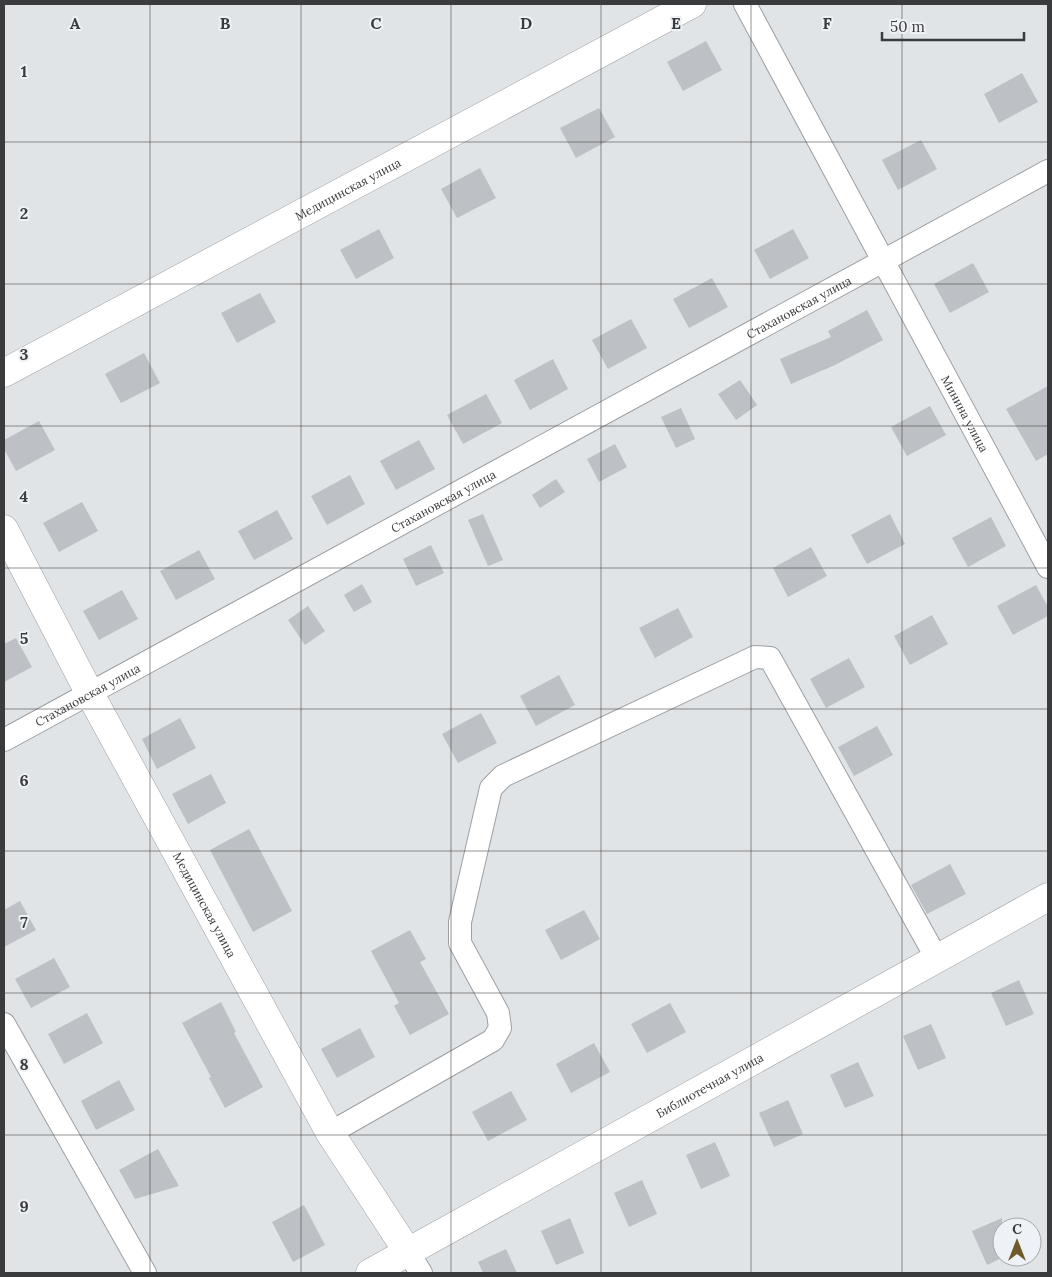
<svg xmlns="http://www.w3.org/2000/svg" width="1052" height="1277" viewBox="0 0 1052 1277" font-family="Lora,serif">
<style>
.building{fill:#bdc0c4}
.lines{fill:none;stroke-linecap:round;stroke-linejoin:round}
.street-casing{stroke:#9da0a3;stroke-width:24}
.secondary-casing{stroke:#9da0a3;stroke-width:29}
.street{stroke:#fff;stroke-width:22}
.secondary{stroke:#fff;stroke-width:28}
.grid{fill:none;stroke:#3a3b3d;stroke-width:1;stroke-opacity:0.55}
.labels{text-anchor:middle;dominant-baseline:central;stroke-width:4;stroke-linejoin:round;paint-order:stroke}
.street-label{font-size:12px;fill:#3a3b3d;stroke:#eef1f5}
.grid-label{font-size:16px;text-anchor:middle;font-weight:bold;fill:#3a3b3d;stroke:#eef1f5;stroke-width:4;stroke-linejoin:round;paint-order:stroke}
</style>
<rect width="100%" height="100%" fill="#e1e4e7"/>
<g class="building">
<polygon points="706,41 722,70 683,91 667,62"/>
<polygon points="1022,73 1038,102 999,123 984,94"/>
<polygon points="599,108 615,137 576,158 560,128"/>
<polygon points="921,140 937,169 898,190 882,160"/>
<polygon points="480,168 496,198 457,218 441,189"/>
<polygon points="379,229 394,258 356,279 340,250"/>
<polygon points="793,229 809,258 770,279 754,250"/>
<polygon points="973,263 989,292 950,313 934,284"/>
<polygon points="712,278 728,307 689,328 673,299"/>
<polygon points="260,293 276,322 237,343 221,313"/>
<polygon points="867,310 883,340 835,365 791,384 780,359 831,337 828,331"/>
<polygon points="631,319 647,348 608,369 592,340"/>
<polygon points="144,353 160,383 121,403 105,374"/>
<polygon points="553,359 568,389 530,410 514,380"/>
<polygon points="740,380 757,405 736,420 718,394"/>
<polygon points="1048,386 1048,454 1036,461 1006,409"/>
<polygon points="486,394 502,423 463,444 447,415"/>
<polygon points="930,406 946,435 907,456 891,427"/>
<polygon points="681,408 695,439 676,448 661,417"/>
<polygon points="39,421 55,450 16,471 4,449 4,440"/>
<polygon points="419,440 435,469 396,490 380,461"/>
<polygon points="615,444 627,467 599,482 587,459"/>
<polygon points="350,475 365,504 327,525 311,496"/>
<polygon points="556,479 565,492 540,508 532,495"/>
<polygon points="82,502 98,531 59,552 43,523"/>
<polygon points="277,510 293,539 254,560 238,531"/>
<polygon points="483,514 503,560 488,566 468,520"/>
<polygon points="890,514 905,544 867,564 851,535"/>
<polygon points="991,517 1006,546 968,567 952,538"/>
<polygon points="431,545 444,573 416,586 403,559"/>
<polygon points="811,547 827,576 788,597 773,568"/>
<polygon points="199,550 215,579 176,600 160,571"/>
<polygon points="362,584 372,602 354,612 344,595"/>
<polygon points="1036,585 1048,607 1048,616 1013,635 997,606"/>
<polygon points="122,590 138,619 99,640 83,611"/>
<polygon points="308,606 325,631 305,645 288,620"/>
<polygon points="678,608 693,637 655,658 639,628"/>
<polygon points="932,615 948,644 910,665 894,636"/>
<polygon points="16,638 32,667 4,682 4,644"/>
<polygon points="849,658 865,687 826,708 810,679"/>
<polygon points="559,675 575,705 536,726 520,696"/>
<polygon points="481,713 497,743 458,763 442,734"/>
<polygon points="180,718 196,748 157,769 142,739"/>
<polygon points="877,726 893,755 854,776 838,747"/>
<polygon points="211,774 226,803 188,824 172,794"/>
<polygon points="249,829 292,911 253,932 210,850"/>
<polygon points="950,864 966,894 927,914 911,885"/>
<polygon points="20,901 36,930 4,947 4,910"/>
<polygon points="584,910 600,939 561,960 545,930"/>
<polygon points="410,930 426,959 420,962 449,1014 410,1035 394,1006 399,1003 371,951"/>
<polygon points="54,958 70,987 31,1008 15,979"/>
<polygon points="1019,980 1034,1014 1006,1026 991,993"/>
<polygon points="221,1002 236,1032 234,1033 263,1087 225,1108 209,1078 211,1077 182,1023"/>
<polygon points="670,1003 686,1032 647,1053 631,1024"/>
<polygon points="87,1013 103,1043 64,1064 48,1034"/>
<polygon points="931,1024 946,1058 918,1070 903,1036"/>
<polygon points="360,1028 375,1057 337,1078 321,1049"/>
<polygon points="594,1043 610,1072 571,1093 556,1064"/>
<polygon points="858,1062 874,1096 845,1108 830,1075"/>
<polygon points="119,1080 135,1110 96,1130 81,1101"/>
<polygon points="511,1091 527,1120 488,1141 472,1112"/>
<polygon points="788,1100 803,1134 774,1147 759,1113"/>
<polygon points="715,1142 730,1176 701,1189 686,1155"/>
<polygon points="158,1149 179,1186 135,1199 119,1170"/>
<polygon points="642,1180 657,1214 629,1227 614,1193"/>
<polygon points="304,1205 325,1245 293,1262 272,1222"/>
<polygon points="570,1218 584,1253 556,1265 541,1231"/>
<polygon points="1002,1218 1002,1258 987,1265 972,1231"/>
<polygon points="506,1249 517,1273 483,1273 478,1262"/>
</g>
<g class="lines">
<g class="street-casing">
<g id="street">
<path id="s1" d="M745 4 1048 567"/>
<path id="s2" d="M4 740 1048 171"/>
<polyline points="4,1024 145,1273"/>
<polyline points="330,1133 493,1040 500,1028 498,1013 460,943 460,922 491,788 503,776 755,657 770,658 937,959"/>
<polyline points="408,1252 421,1273"/>
</g>
</g>
<g class="secondary-casing">
<g id="secondary">
<path id="s3" d="M4 373 692 4"/>
<path id="s4" d="M4 529 90 694 330 1133 408 1252"/>
<path id="s5" d="M370 1273 1048 897"/>
</g>
</g>
<use href="#street" class="street"/>
<use href="#secondary" class="secondary"/>
</g>
<path class="grid" d="M150 4V1273M301 4V1273M451 4V1273M601 4V1273M751 4V1273M902 4V1273M4 142H1048M4 284H1048M4 426H1048M4 568H1048M4 709H1048M4 851H1048M4 993H1048M4 1135H1048"/>
<g class="labels">
<g class="street-label">
<text stroke="none"><textPath href="#s3" startOffset="390">Медицинская улица</textPath></text>
<text stroke="none"><textPath href="#s2" startOffset="905">Стахановская улица</textPath></text>
<text stroke="none"><textPath href="#s1" startOffset="465">Минина улица</textPath></text>
<text stroke="none"><textPath href="#s2" startOffset="500">Стахановская улица</textPath></text>
<text stroke="none"><textPath href="#s2" startOffset="95">Стахановская улица</textPath></text>
<text stroke="none"><textPath href="#s4" startOffset="426">Медицинская улица</textPath></text>
<text stroke="none"><textPath href="#s5" startOffset="388">Библиотечная улица</textPath></text>
</g>
</g>
<g class="grid-label">
<text x="75" y="29">A</text>
<text x="225" y="29">B</text>
<text x="376" y="29">C</text>
<text x="526" y="29">D</text>
<text x="676" y="29">E</text>
<text x="827" y="29">F</text>
<text x="24" y="77">1</text>
<text x="24" y="219">2</text>
<text x="24" y="360">3</text>
<text x="24" y="502">4</text>
<text x="24" y="644">5</text>
<text x="24" y="786">6</text>
<text x="24" y="928">7</text>
<text x="24" y="1070">8</text>
<text x="24" y="1212">9</text>
</g>
<rect width="1052" height="1277" fill="none" stroke="#3a3b3d" stroke-width="10"/>
<g transform="translate(1017 1242)"><circle r="24" fill="#eef1f5" stroke="#a6a8ab"/>
<path d="M0-4L9 19L0 12L-9 19Z" fill="#6f5a29"/>
<text y="-8" font-size="14" font-weight="bold" text-anchor="middle" fill="#3a3b3d">С</text>
</g>
<path d="M882 32v8h142v-8" fill="none" stroke="#3a3b3d" stroke-width="2.5"/>
<text x="890" y="32" font-size="15" fill="#3a3b3d" stroke="#eef1f5" stroke-width="4" paint-order="stroke">50 m</text>
</svg>
